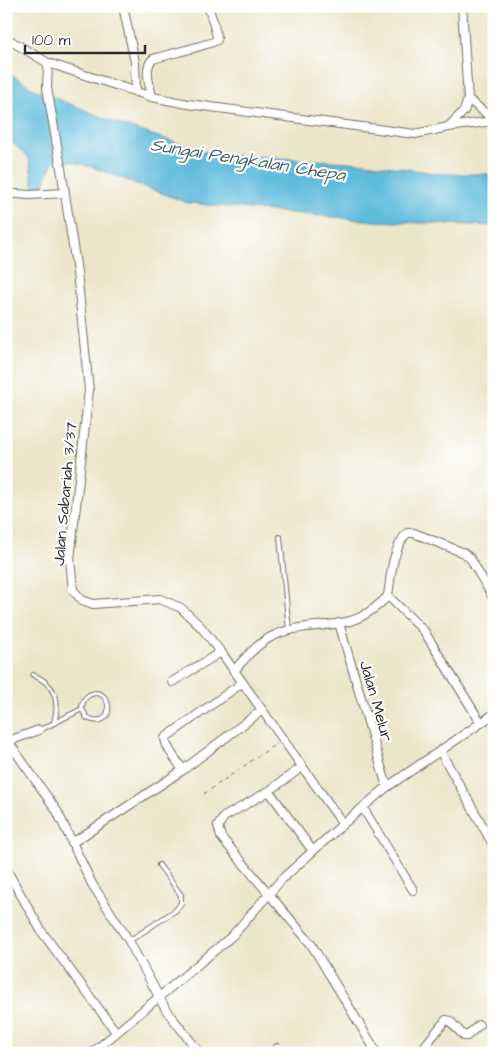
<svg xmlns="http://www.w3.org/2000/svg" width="500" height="1059" viewBox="0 0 500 1059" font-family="'Architects Daughter',sans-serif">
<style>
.water{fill:#5ebbdc;stroke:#447384}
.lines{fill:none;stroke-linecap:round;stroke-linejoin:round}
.lane-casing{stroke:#6e6c63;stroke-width:6}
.street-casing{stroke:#6e6c63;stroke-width:10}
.path{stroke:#6e6c63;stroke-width:1;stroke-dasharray:4 4;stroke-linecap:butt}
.lane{stroke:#fff;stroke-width:4}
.street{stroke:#fff;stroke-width:8}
.labels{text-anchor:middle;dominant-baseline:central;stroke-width:4.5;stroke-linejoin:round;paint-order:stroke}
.street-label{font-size:16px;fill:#2b2b2b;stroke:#fff}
.water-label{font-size:18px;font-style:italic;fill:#3d5d69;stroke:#fff}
</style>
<rect width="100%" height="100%" fill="#fff"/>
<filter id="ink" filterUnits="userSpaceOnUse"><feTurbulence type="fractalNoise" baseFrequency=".02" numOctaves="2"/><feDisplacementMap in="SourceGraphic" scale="10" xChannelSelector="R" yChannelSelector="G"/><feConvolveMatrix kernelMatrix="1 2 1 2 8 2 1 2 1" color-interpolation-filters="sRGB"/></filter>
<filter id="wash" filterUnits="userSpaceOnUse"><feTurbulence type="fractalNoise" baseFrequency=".0096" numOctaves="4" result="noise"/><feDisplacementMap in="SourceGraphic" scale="20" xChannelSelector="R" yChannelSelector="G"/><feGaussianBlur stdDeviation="1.12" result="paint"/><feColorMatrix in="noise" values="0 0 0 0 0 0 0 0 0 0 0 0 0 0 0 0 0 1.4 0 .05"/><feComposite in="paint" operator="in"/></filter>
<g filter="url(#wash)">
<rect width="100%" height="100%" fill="#ebe6ca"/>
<polygon class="water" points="6,71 36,90 121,125 212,154 365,163 442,174 494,174 494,226 374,221 188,203 92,167 58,158 52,163 42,189 34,189 29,158 6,137"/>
</g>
<g filter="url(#ink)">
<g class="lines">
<g class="lane-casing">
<g id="lane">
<polyline points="280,537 289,630"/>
<path d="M33 675C56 684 60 702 54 723"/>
<path d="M40 730 82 709C82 703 84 698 89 695 112 683 118 732 87 718L82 709"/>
<polyline points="129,941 176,910 181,903 181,895 159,865"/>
<polyline points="270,1053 277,1046"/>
</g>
</g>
<g class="street-casing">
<g id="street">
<polyline points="123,6 135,62 136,92"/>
<polyline points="6,38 48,63 152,97 188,104 415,134 448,127 494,121"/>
<polyline points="48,63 47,88 61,168 77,272 89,390 70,559 73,590 82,600 93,604 160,599 181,608 201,627 221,652 343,824"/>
<path d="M152 97C150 86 143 67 153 59 162 56 215 43 217 40 218 37 210 12 208 6"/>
<polyline points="468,99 494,120"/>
<polyline points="448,127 464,111 468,99 462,6"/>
<polyline points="6,193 29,195 65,193"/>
<path d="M388 596C391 575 392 550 407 533H414L464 553 470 558 494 599"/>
<polyline points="388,596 424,631 481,723"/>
<polyline points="339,623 387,787"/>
<path d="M234 671C245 658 256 645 271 637 295 624 324 628 350 621 365 617 377 607 388 596"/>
<polyline points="172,682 221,652"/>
<path d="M242 683 165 738C166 749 177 760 183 770L262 710"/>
<polyline points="8,741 57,811 92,884 129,941 166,1010 200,1053"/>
<polyline points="6,742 39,730"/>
<polyline points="440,751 494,846"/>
<polyline points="302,767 269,791 224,817 218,826 221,837 311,944 377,1053"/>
<polyline points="269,791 312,850"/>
<polyline points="363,808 413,890"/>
<polyline points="72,843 183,770"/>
<polyline points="6,869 42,932 116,1032"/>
<polyline points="92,1053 232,936 282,879 343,824 387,787 494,714"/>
<polyline points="419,1053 446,1020 450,1021 464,1036 467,1036 479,1025"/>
</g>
</g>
<polyline class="path" points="204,794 277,743"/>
<use href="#lane" class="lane"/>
<use href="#street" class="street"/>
</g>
</g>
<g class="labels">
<g class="street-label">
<text transform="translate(65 494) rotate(-85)">Jalan Sabariah 3/37</text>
<text transform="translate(376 701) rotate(74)">Jalan Melur</text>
</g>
<g class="water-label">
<text transform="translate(248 160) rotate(9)">Sungai Pengkalan Chepa</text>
</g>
</g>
<rect width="500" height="1059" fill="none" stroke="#fff" stroke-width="25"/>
<path d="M25 45v8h120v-8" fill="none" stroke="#2b2b2b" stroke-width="2.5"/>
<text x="32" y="45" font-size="15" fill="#2b2b2b" stroke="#ffffff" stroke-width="4" paint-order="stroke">100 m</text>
</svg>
